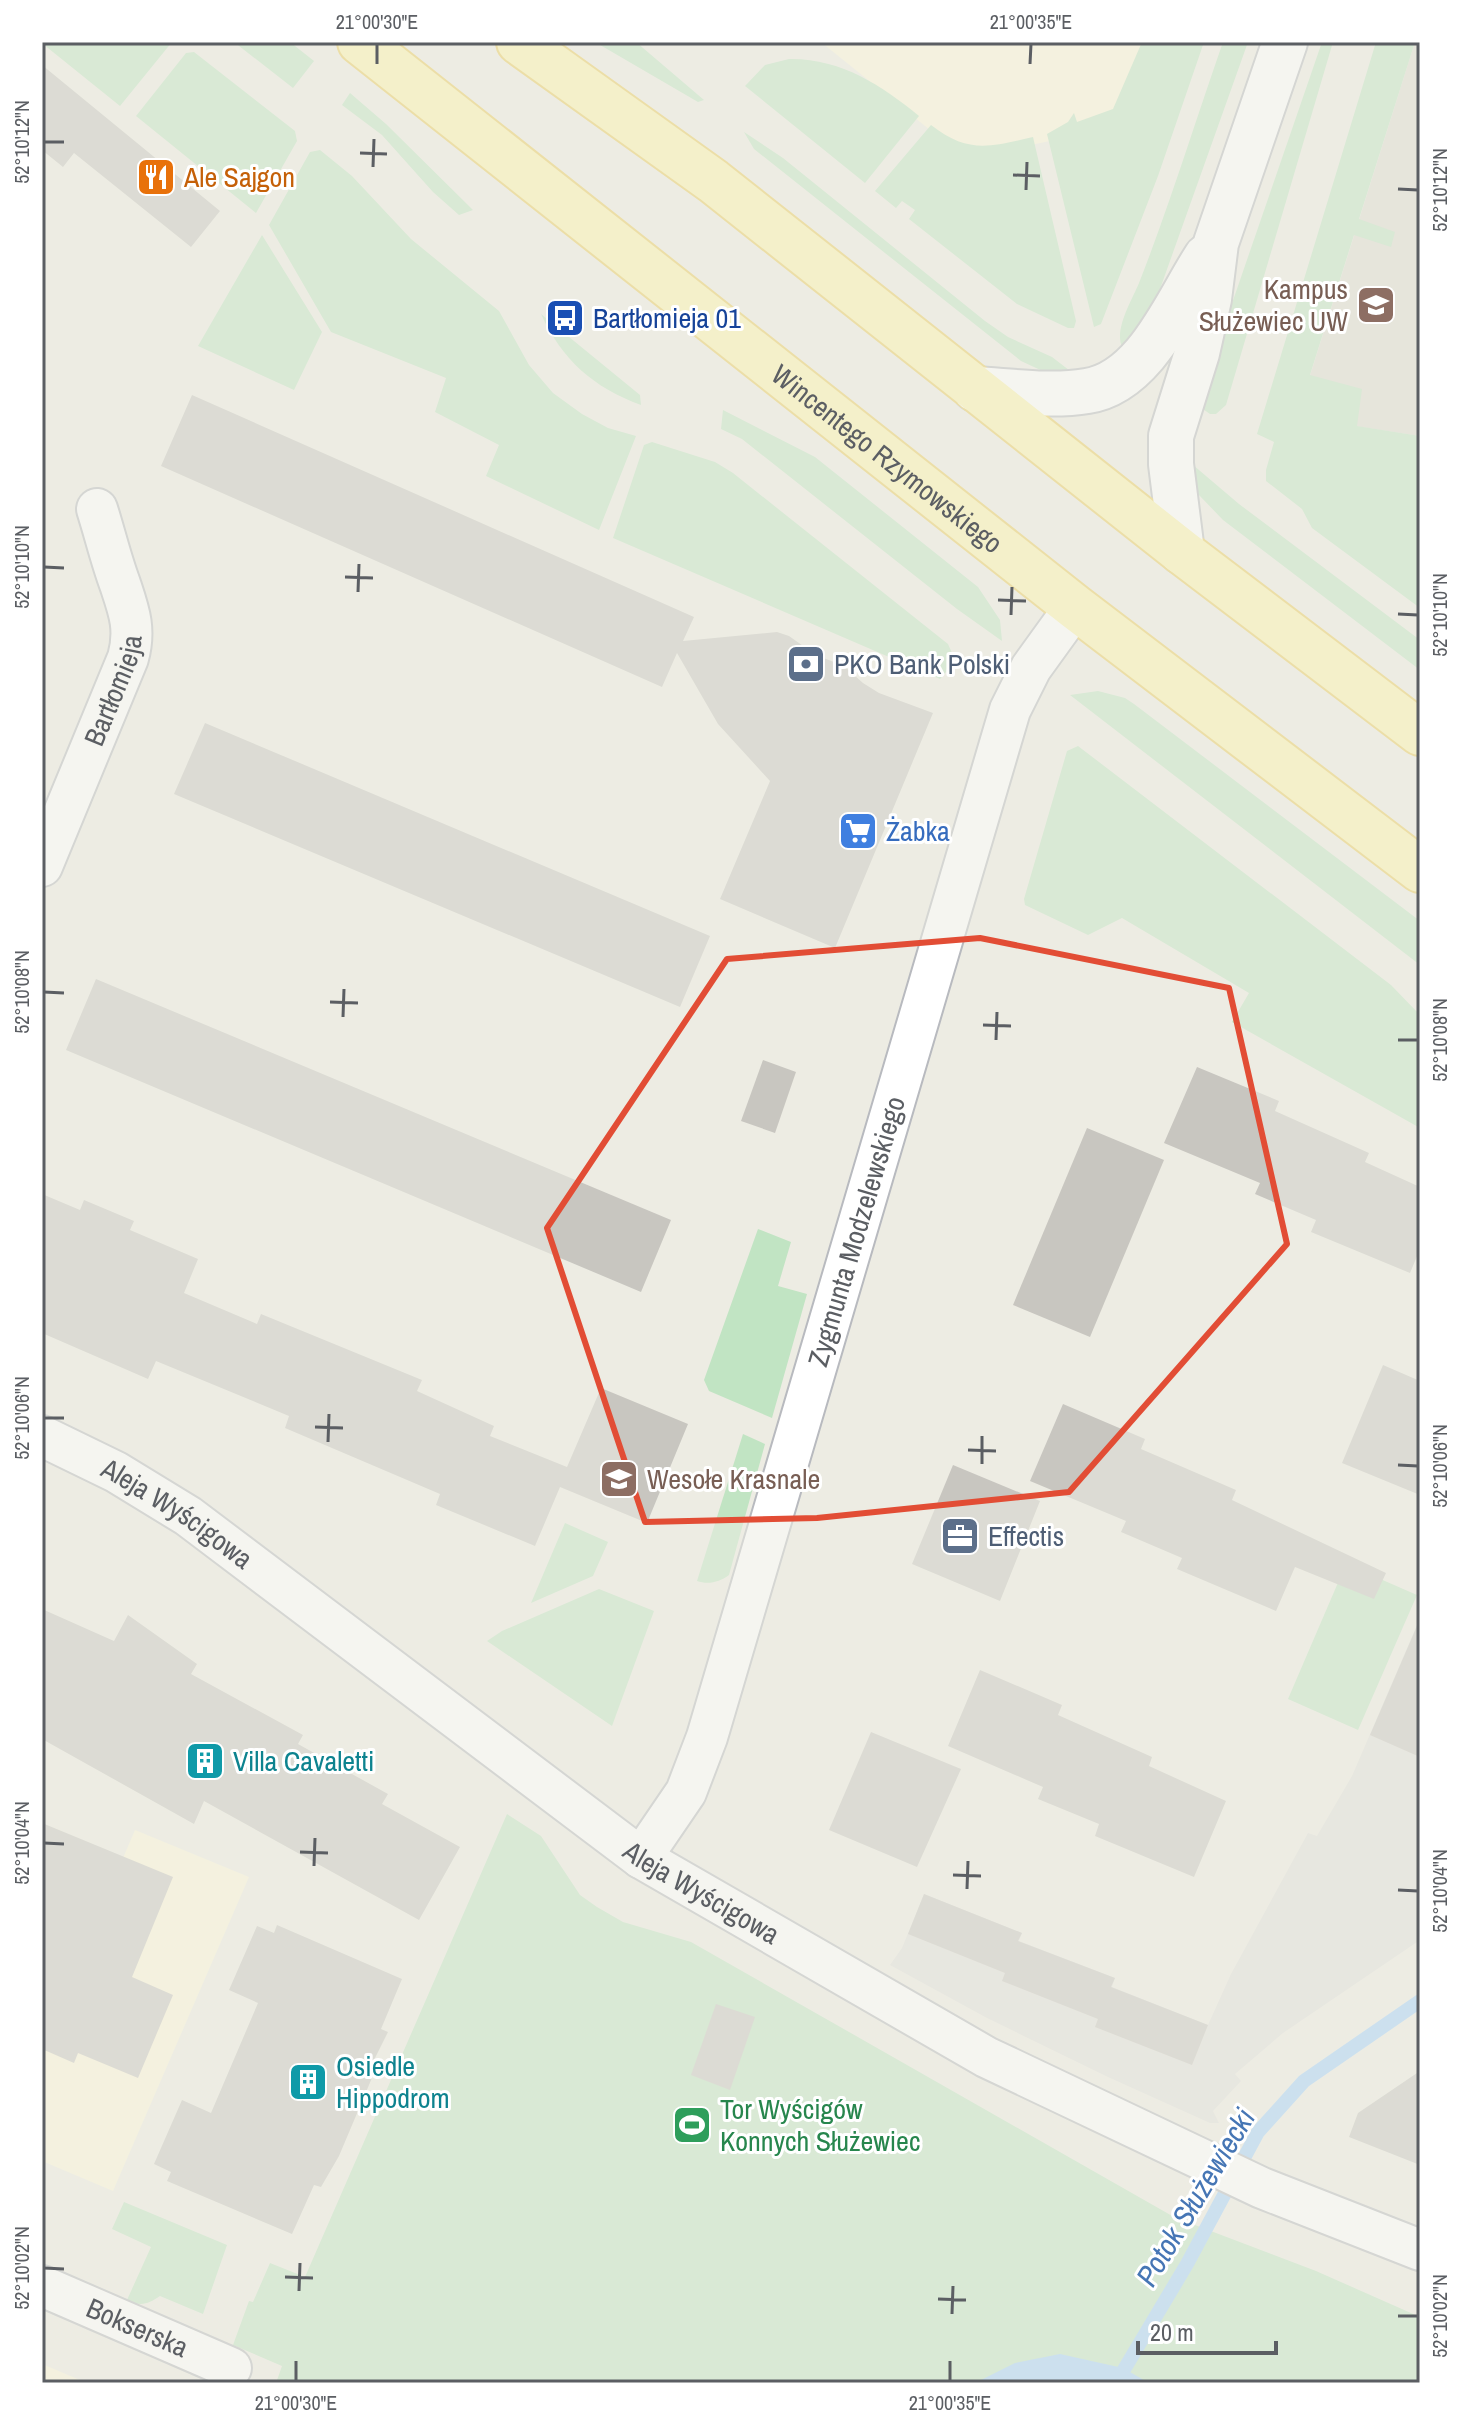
<svg xmlns="http://www.w3.org/2000/svg" width="1462" height="2425" viewBox="0 0 1462 2425" font-family="'Archivo Narrow',sans-serif">
<style>
.commercial{fill:#fcf6d9}
.industrial{fill:#e1dfdb}
.education{fill:#dddbd1}
.green{fill:#c1e4c3}
.water{fill:#a5d1fb}
.lines{fill:none;stroke-linecap:round;stroke-linejoin:round}
.stream{stroke:#a5d1fb;stroke-width:14}
.building{fill:#c8c6c0}
.minor-casing{stroke:#b8babf;stroke-width:44}
.tertiary-casing{stroke:#b8babf;stroke-width:48}
.primary-casing{stroke:#ebcc5e;stroke-width:48}
.minor{stroke:#fff;stroke-width:40}
.tertiary{stroke:#fff;stroke-width:44}
.primary{stroke:#fcf3aa;stroke-width:44}
.marked{fill:none;stroke:#e24d35;stroke-width:6;stroke-linejoin:round}
.ticks{fill:none;stroke:#5b5e63;stroke-width:3}
.labels{text-anchor:middle;dominant-baseline:central;stroke-width:6;stroke-linejoin:round;paint-order:stroke}
.food-label{font-size:28px;fill:#c56008;stroke:#fff;text-anchor:start}
.education-label{font-size:28px;fill:#785e54;stroke:#fff;text-anchor:end}
.transit-label{font-size:28px;fill:#164399;stroke:#fff;text-anchor:start}
.street-label{font-size:28px;fill:#5b5e63;stroke:#fff}
.service-label{font-size:28px;fill:#4e5e75;stroke:#fff;text-anchor:start}
.shop-label{font-size:28px;fill:#366cbe;stroke:#fff;text-anchor:start}
.culture-label{font-size:28px;fill:#0d838f;stroke:#fff;text-anchor:start}
.leisure-label{font-size:28px;fill:#27864d;stroke:#fff;text-anchor:start}
.water-label{font-size:30px;font-style:italic;fill:#4676b5;stroke:#fff}
.neatline{fill:none;stroke:#5b5e63;stroke-width:3}
.ticks-label{font-size:20px;text-anchor:middle;fill:#5b5e63}
</style>
<rect width="100%" height="100%" fill="#edece3"/>
<g class="commercial">
<polygon points="821,42 1147,42 1110,128 966,159"/>
<polygon points="135,1830 249,1877 113,2191 42,2161 42,2047"/>
<polygon points="42,2364 87,2383 42,2383"/>
</g>
<polygon class="industrial" points="1420,1618 1420,1940 1283,2033 1235,2074 1241,2081 1213,2111 1219,2123 1210,2123 1108,2077 987,2018 890,1965 902,1948 924,1894 1022,1933 1019,1941 1115,1978 1112,1987 1208,2025 1231,1974 1308,1833 1317,1836 1352,1776"/>
<polygon class="education" points="1415,42 1420,42 1420,436 1297,417"/>
<g class="green">
<polygon points="44,42 172,42 120,106 43,44"/>
<polygon points="234,42 290,42 314,61 293,88"/>
<polygon points="595,42 636,42 704,100 698,102"/>
<polygon points="1142,42 1204,42 1158,176 1101,324 1094,327 1047,134 1068,122 1074,113 1077,122 1113,109"/>
<path d="M1223 42H1248L1160 289 1141 334 1122 347C1114 329 1132 300 1139 283 1170 204 1195 122 1223 42Z"/>
<polygon points="1322,42 1333,42 1226,405 1216,414 1210,414 1197,405"/>
<polygon points="1376,42 1415,42 1359,219 1395,232 1391,247 1354,235 1310,375 1362,389 1357,426 1420,436 1420,608 1312,528 1302,509 1266,481 1266,470 1274,442 1257,434"/>
<polygon points="194,52 295,131 297,141 256,213 136,116 186,53"/>
<path d="M789 59C840 58 881 85 919 116L865 183 745 86 765 65Z"/>
<polygon points="350,93 386,124 473,210 459,215 433,192 382,135 342,105"/>
<path d="M931 125C968 154 990 147 1033 137L1076 321 1074 328H1068L1017 304 909 219 915 210 902 201 896 208 875 191Z"/>
<polygon points="744,132 783,158 985,321 1008,337 1052,357 1078,377 1049,374 1021,361 754,149"/>
<polygon points="320,150 352,176 411,239 499,311 529,365 553,393 582,414 608,428 636,436 599,530 486,476 499,445 435,412 446,378 331,332 269,225 310,152"/>
<polygon points="262,235 322,332 294,390 198,346"/>
<path d="M541 314 640 395 641 405C594 388 562 360 541 314Z"/>
<polygon points="723,410 815,457 978,587 1000,620 1002,641 957,609 742,439 721,429"/>
<polygon points="652,442 715,462 733,473 948,644 952,653 946,672 940,679 613,538 644,445"/>
<polygon points="1186,459 1239,504 1420,640 1420,670 1223,520 1198,494"/>
<polygon points="1098,691 1125,698 1134,704 1420,921 1420,965 1070,695"/>
<polygon points="1078,746 1391,985 1420,1015 1420,1128 1232,1022 1249,993 1122,918 1088,935 1025,905 1024,899 1067,751"/>
<polygon points="758,1229 791,1242 778,1286 807,1294 772,1418 709,1391 704,1380"/>
<path d="M743 1434 765 1444 729 1575C720 1582 708 1585 697 1581Z"/>
<polygon points="565,1523 608,1542 593,1576 531,1603"/>
<polygon points="1346,1564 1417,1595 1358,1730 1288,1699"/>
<polygon points="599,1589 654,1611 612,1726 487,1641 502,1631"/>
<polygon points="507,1814 541,1836 580,1895 597,1907 623,1922 691,1942 1174,2217 1316,2271 1420,2317 1420,2383 276,2383 282,2366 233,2345 249,2301 253,2302 270,2263 305,2277"/>
<path d="M124 2202 227 2245 203 2314 160 2296C148 2304 141 2307 127 2300L151 2247 112 2229Z"/>
</g>
<polygon class="water" points="1060,2354 1123,2368 1149,2383 975,2383 1015,2363"/>
<g class="lines">
<polyline class="stream" points="1116,2383 1187,2264 1258,2132 1304,2081 1420,2001"/>
</g>
<g class="building">
<polygon points="42,65 220,211 191,247 74,153 63,167 42,150"/>
<polygon points="192,395 694,617 683,641 777,632 789,636 816,655 844,666 863,683 879,693 933,713 835,948 720,899 770,781 718,724 677,653 662,687 161,466"/>
<polygon points="205,723 710,936 680,1007 174,794"/>
<polygon points="96,979 671,1220 641,1292 66,1050"/>
<polygon points="763,1060 796,1072 775,1133 741,1121"/>
<polygon points="1197,1067 1279,1101 1275,1111 1369,1153 1365,1162 1420,1187 1420,1249 1410,1273 1311,1232 1316,1220 1255,1194 1260,1183 1164,1143"/>
<polygon points="1087,1128 1164,1160 1090,1337 1013,1305"/>
<polygon points="42,1194 80,1210 84,1200 134,1221 130,1230 198,1259 184,1293 257,1324 261,1314 422,1380 417,1391 494,1426 490,1436 567,1467 601,1388 688,1424 647,1523 560,1487 535,1546 436,1505 440,1494 285,1428 289,1416 156,1361 148,1379 42,1333"/>
<polygon points="1383,1365 1420,1381 1420,1495 1342,1463"/>
<polygon points="1063,1404 1145,1439 1141,1449 1236,1490 1232,1500 1386,1573 1374,1599 1295,1567 1276,1611 1177,1569 1182,1558 1121,1532 1126,1521 1030,1481"/>
<polygon points="953,1465 1040,1501 1000,1601 912,1564"/>
<polygon points="42,1609 114,1641 128,1615 197,1664 191,1674 303,1735 298,1744 388,1794 382,1804 460,1847 419,1920 204,1801 194,1824 42,1739"/>
<polygon points="1420,1619 1420,1757 1370,1735"/>
<polygon points="980,1670 1062,1705 1058,1715 1152,1757 1149,1766 1226,1801 1194,1877 1095,1836 1099,1824 1038,1799 1043,1787 948,1746"/>
<polygon points="871,1732 961,1769 917,1867 829,1830"/>
<polygon points="42,1823 173,1877 132,1977 173,1995 138,2078 78,2053 74,2063 42,2049"/>
<polygon points="924,1894 1022,1933 1018,1941 1115,1978 1111,1987 1208,2025 1192,2065 1095,2027 1098,2019 1002,1981 1005,1973 908,1934"/>
<polygon points="277,1925 402,1979 381,2029 388,2032 372,2064 377,2066 339,2156 321,2187 314,2185 292,2234 167,2181 171,2172 154,2164 182,2100 211,2113 258,2003 229,1990 257,1926 274,1933"/>
<polygon points="716,2004 755,2017 730,2090 691,2075"/>
<polygon points="1420,2071 1420,2165 1349,2137 1358,2113"/>
</g>
<g class="lines">
<g class="minor-casing">
<g id="minor">
<path id="s1" d="M42 866 128 658C136 629 129 611 120 584 111 560 105 534 97 509"/>
<path id="s2" d="M42 1436 116 1472 188 1516 641 1858 986 2057 1262 2188 1420 2250"/>
<path id="s3" d="M641 1858 686 1792 707 1737 1010 710 1031 668 1075 607"/>
<path id="s4" d="M42 2286 231 2368"/>
</g>
</g>
<g class="tertiary-casing">
<g id="tertiary">
<path d="M975 389C1011 391 1051 397 1087 391 1146 382 1176 303 1206 257"/>
<polyline points="1182,552 1171,464 1171,436 1197,353 1209,299 1216,243 1285,42"/>
</g>
</g>
<g class="primary-casing">
<g id="primary">
<path id="s5" d="M360 42 1075 607 1420 870"/>
<polyline points="519,42 713,181 1182,552 1420,733"/>
</g>
</g>
<use href="#minor" class="minor"/>
<use href="#tertiary" class="tertiary"/>
<use href="#primary" class="primary"/>
</g>
<path d="M0 0H1462V2425H0ZM980 938 1229 988 1287 1244 1069 1492 817 1518 645 1522 547 1228 727 959Z" fill="#edece3" fill-opacity=".55" fill-rule="evenodd"/>
<path class="marked" d="M980 938 1229 988 1287 1244 1069 1492 817 1518 645 1522 547 1228 727 959Z"/>
<path class="ticks" d="M377 64V44M1030 64 1031 44M44 142H64M360 153 387 154M373 167 374 139M1013 175 1040 176M1398 189 1418 190M1026 190 1027 162M44 567 64 568M345 577 373 578M358 592 359 564M998 600 1026 601M1398 614 1418 615M1011 615 1012 587M44 992 64 993M330 1002 358 1003M343 1017 344 989M983 1025 1011 1026M996 1040 997 1012M1398 1040H1418M44 1418H64M315 1427 343 1428M328 1442 329 1414M968 1450 996 1451M982 1464V1436M1398 1465 1418 1466M44 1843 64 1844M300 1852 328 1853M314 1866 315 1838M953 1875 981 1876M967 1889 968 1861M1398 1890 1418 1891M44 2268 64 2269M285 2277 313 2278M299 2291 300 2263M938 2299 966 2300M952 2314 953 2286M1398 2316H1418M296 2381V2361M950 2381V2361"/>
<defs>
<g id="restaurant-square" transform="scale(2)"><rect x="-9" y="-9" width="18" height="18" rx="4" fill="#e8710a" stroke="#fff"/><path d="M-5-6h1v4h1v-4h1v4h1v-4h1v5L-1.5 .5V6h-2V.5L-5-1ZM5-6V6H3V1.5H1.5Q1.5-4 5-6Z" fill="#fff"/></g>
<g id="university-square" transform="scale(2)"><rect x="-9" y="-9" width="18" height="18" rx="4" fill="#8d6e63" stroke="#fff"/><path d="M0-5L7-2L0 1L-7-2ZM-4 1L0 2.5L4 1V4Q0 6-4 4Z" fill="#fff"/></g>
<g id="bus-square" transform="scale(2)"><rect x="-9" y="-9" width="18" height="18" rx="4" fill="#1a4fb4" stroke="#fff"/><path d="M-5-6H5V4H4V6H2V4H-2V6H-4V4H-5ZM-3.5-4V0h7V-4ZM-3.5 1.2v1.5H-2V1.2ZM2 1.2v1.5H3.5V1.2Z" fill="#fff"/></g>
<g id="bank-square" transform="scale(2)"><rect x="-9" y="-9" width="18" height="18" rx="4" fill="#5c6f8a" stroke="#fff"/><path d="M-6-4H6V4H-6ZM0-2.3a2.3 2.3 0 1 0 0 4.6a2.3 2.3 0 1 0 0-4.6Z" fill="#fff"/></g>
<g id="supermarket-square" transform="scale(2)"><rect x="-9" y="-9" width="18" height="18" rx="4" fill="#3f7fe0" stroke="#fff"/><path d="M-6-5.5h2.5l.6 2H6L4.5 2H-2.5L-4.4-4H-6ZM-1.5 3.2a1.3 1.3 0 1 0 .1 0ZM3 3.2a1.3 1.3 0 1 0 .1 0Z" fill="#fff"/></g>
<g id="school-square" transform="scale(2)"><rect x="-9" y="-9" width="18" height="18" rx="4" fill="#8d6e63" stroke="#fff"/><path d="M0-5L7-2L0 1L-7-2ZM-4 1L0 2.5L4 1V4Q0 6-4 4Z" fill="#fff"/></g>
<g id="office-square" transform="scale(2)"><rect x="-9" y="-9" width="18" height="18" rx="4" fill="#5c6f8a" stroke="#fff"/><path d="M-6-3h4V-5.5h4V-3h4V5H-6ZM-1-4.5V-3h2v-1.5ZM-6 0V1H6V0Z" fill="#fff"/></g>
<g id="building-square" transform="scale(2)"><rect x="-9" y="-9" width="18" height="18" rx="4" fill="#0f9aa8" stroke="#fff"/><path d="M-4-6H4V6H1V3H-1V6H-4ZM-2.5-4.3h1.7v1.8h-1.7ZM.8-4.3h1.7v1.8H.8ZM-2.5-1h1.7V.8h-1.7ZM.8-1h1.7V.8H.8Z" fill="#fff"/></g>
<g id="stadium-square" transform="scale(2)"><rect x="-9" y="-9" width="18" height="18" rx="4" fill="#2e9e5b" stroke="#fff"/><path d="M0-5a6.5 5 0 1 0 0 10a6.5 5 0 1 0 0-10ZM-3.5-1.8h7v3.6h-7Z" fill="#fff"/></g>
</defs>
<g fill-rule="evenodd">
<use href="#restaurant-square" x="156" y="177"/>
<use href="#university-square" x="1376" y="305"/>
<use href="#bus-square" x="565" y="318"/>
<use href="#bank-square" x="806" y="664"/>
<use href="#supermarket-square" x="858" y="831"/>
<use href="#school-square" x="619" y="1479"/>
<use href="#office-square" x="960" y="1536"/>
<use href="#building-square" x="205" y="1761"/>
<use href="#building-square" x="308" y="2082"/>
<use href="#stadium-square" x="692" y="2125"/>
</g>
<g class="labels">
<g class="food-label">
<text x="184" y="177">Ale Sajgon</text>
</g>
<g class="education-label">
<text x="1348" y="289">Kampus<tspan x="1348" dy="32">Służewiec UW</tspan></text>
<text x="647" y="1479" text-anchor="start">Wesołe Krasnale</text>
</g>
<g class="transit-label">
<text x="593" y="318">Bartłomieja 01</text>
</g>
<g class="street-label">
<text stroke="none"><textPath href="#s5" startOffset="672">Wincentego Rzymowskiego</textPath></text>
<text stroke="none"><textPath href="#s1" startOffset="190">Bartłomieja</textPath></text>
<text stroke="none"><textPath href="#s3" startOffset="666">Zygmunta Modzelewskiego</textPath></text>
<text stroke="none"><textPath href="#s2" startOffset="156">Aleja Wyścigowa</textPath></text>
<text stroke="none"><textPath href="#s2" startOffset="804">Aleja Wyścigowa</textPath></text>
<text stroke="none"><textPath href="#s4" startOffset="104">Bokserska</textPath></text>
</g>
<g class="service-label">
<text x="834" y="664">PKO Bank Polski</text>
<text x="988" y="1536">Effectis</text>
</g>
<g class="shop-label">
<text x="886" y="831">Żabka</text>
</g>
<g class="culture-label">
<text x="233" y="1761">Villa Cavaletti</text>
<text x="336" y="2066">Osiedle<tspan x="336" dy="32">Hippodrom</tspan></text>
</g>
<g class="leisure-label">
<text x="720" y="2109">Tor Wyścigów<tspan x="720" dy="32">Konnych Służewiec</tspan></text>
</g>
<g class="water-label">
<text transform="translate(1195 2197) rotate(-59)">Potok Służewiecki</text>
</g>
</g>
<rect width="1462" height="2425" fill="none" stroke="#ffffff" stroke-width="88"/>
<path d="M1138 2341v12h138v-12" fill="none" stroke="#5b5e63" stroke-width="4"/>
<text x="1150" y="2341" font-size="24" fill="#5b5e63" stroke="#ffffff" stroke-width="6" paint-order="stroke">20 m</text>
<rect x="44" y="44" width="1374" height="2337" class="neatline"/>
<g class="ticks-label">
<text x="377" y="29">21°00'30"E</text>
<text x="1031" y="29">21°00'35"E</text>
<text transform="translate(22 142) rotate(-90)" y="7">52°10'12"N</text>
<text transform="translate(1440 190) rotate(-90)" y="7">52°10'12"N</text>
<text transform="translate(22 567) rotate(-90)" y="7">52°10'10"N</text>
<text transform="translate(1440 615) rotate(-90)" y="7">52°10'10"N</text>
<text transform="translate(22 992) rotate(-90)" y="7">52°10'08"N</text>
<text transform="translate(1440 1040) rotate(-90)" y="7">52°10'08"N</text>
<text transform="translate(22 1418) rotate(-90)" y="7">52°10'06"N</text>
<text transform="translate(1440 1466) rotate(-90)" y="7">52°10'06"N</text>
<text transform="translate(22 1843) rotate(-90)" y="7">52°10'04"N</text>
<text transform="translate(1440 1891) rotate(-90)" y="7">52°10'04"N</text>
<text transform="translate(22 2268) rotate(-90)" y="7">52°10'02"N</text>
<text transform="translate(1440 2316) rotate(-90)" y="7">52°10'02"N</text>
<text x="296" y="2410">21°00'30"E</text>
<text x="950" y="2410">21°00'35"E</text>
</g>
</svg>
